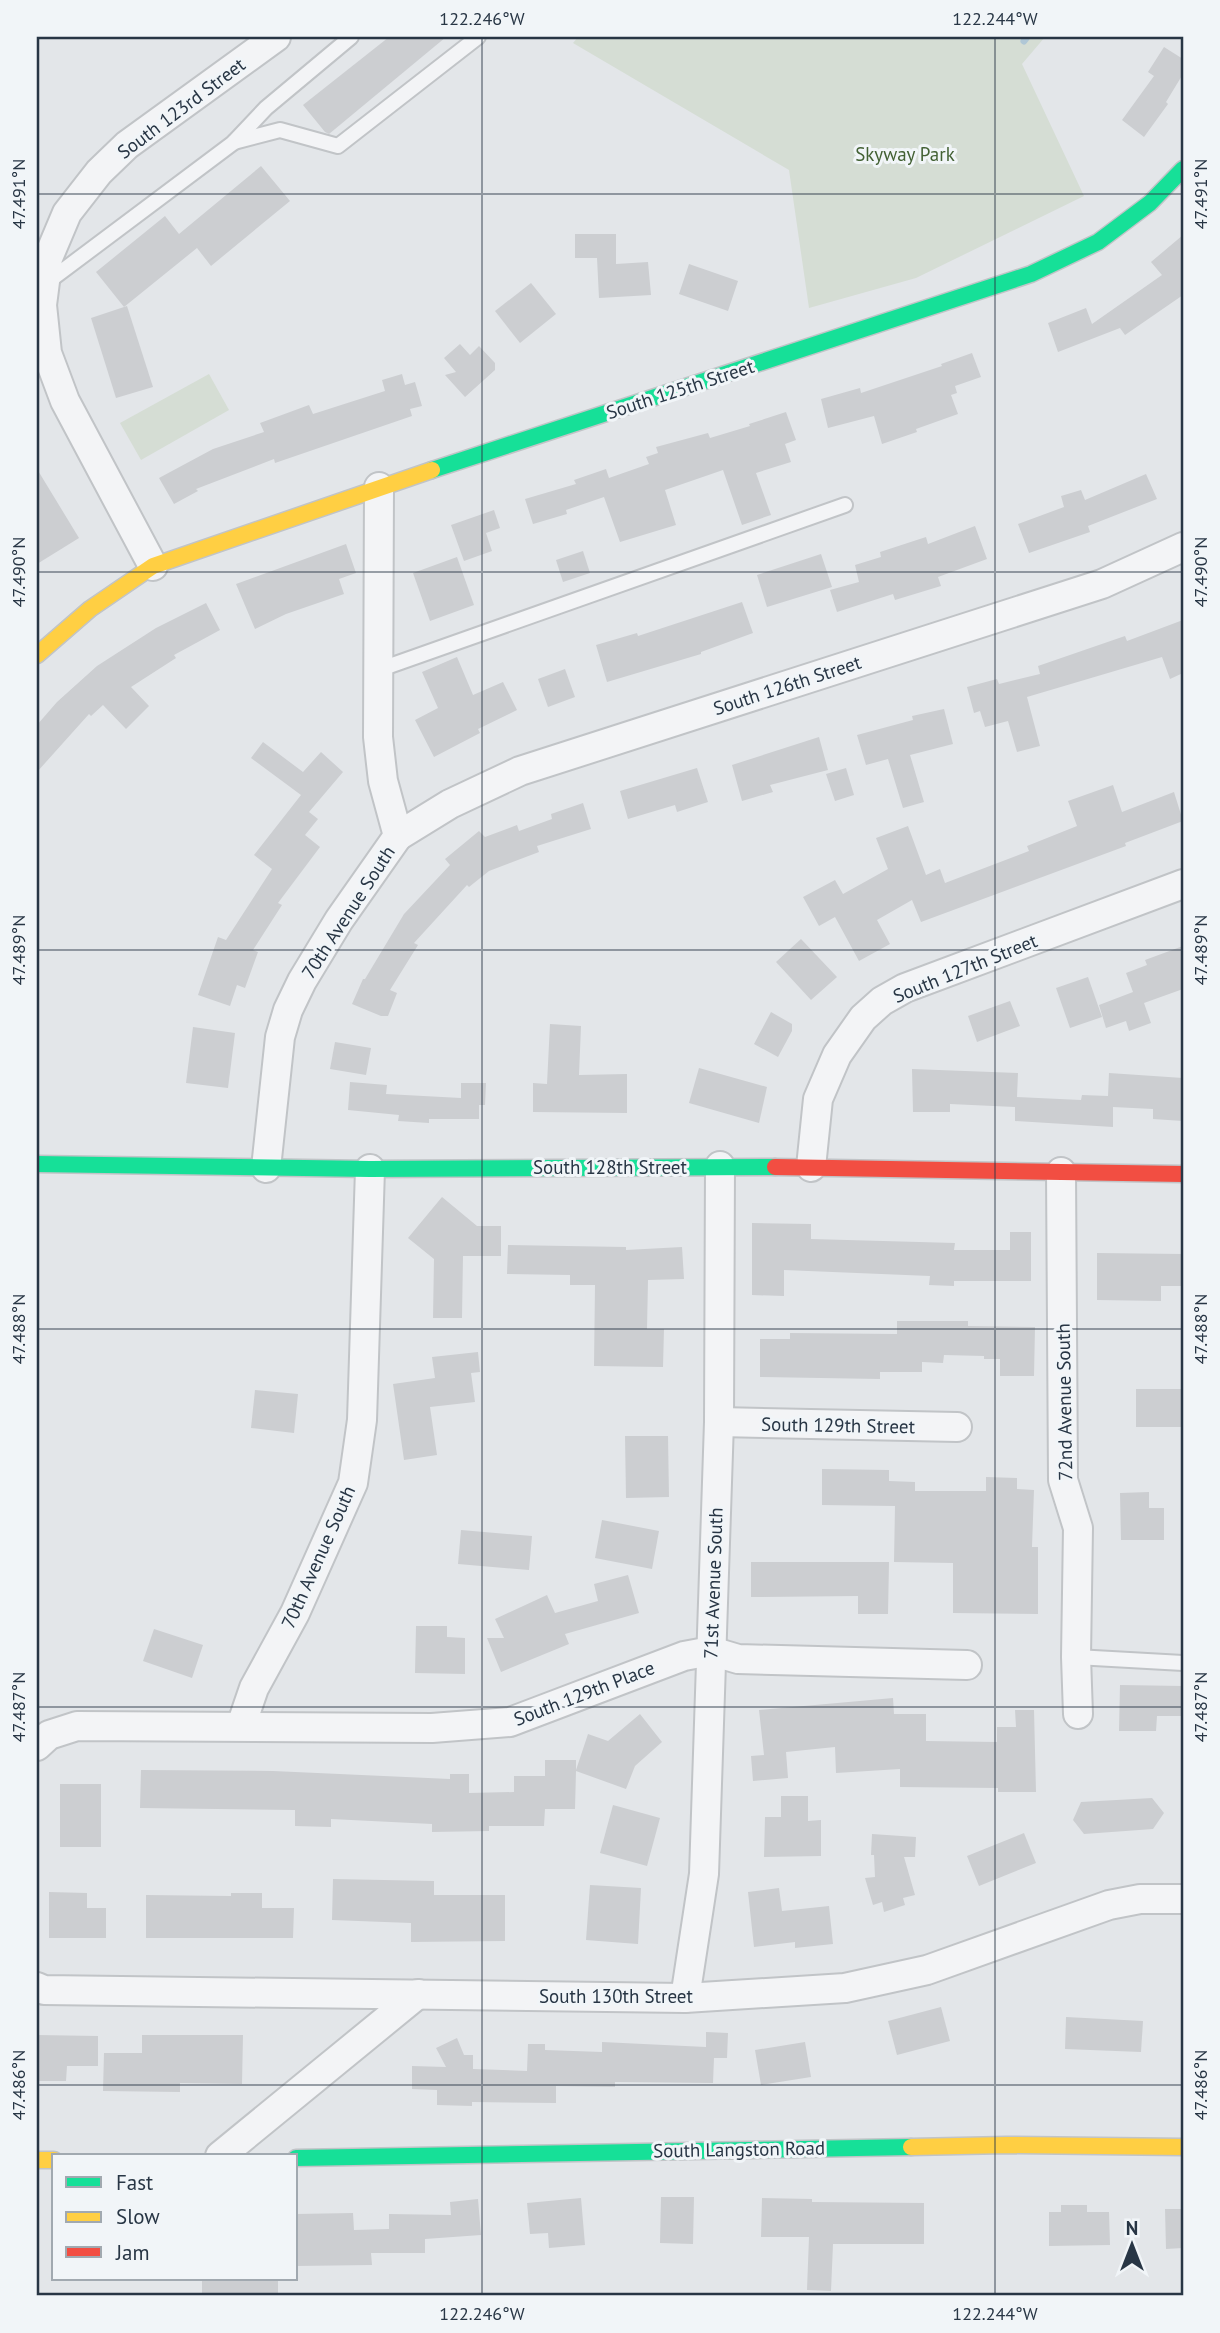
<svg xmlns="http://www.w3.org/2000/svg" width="1220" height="2333" viewBox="0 0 1220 2333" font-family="'PT Sans',sans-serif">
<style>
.green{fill:#d5ddd4}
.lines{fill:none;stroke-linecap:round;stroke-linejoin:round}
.stream{stroke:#b0c7d6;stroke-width:7}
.building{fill:#ccced1}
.lane-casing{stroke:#c1c4c7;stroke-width:18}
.street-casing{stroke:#c1c4c7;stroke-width:32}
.fast-casing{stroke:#c1c4c7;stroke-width:19}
.slow-casing{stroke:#c1c4c7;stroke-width:19}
.jam-casing{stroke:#c1c4c7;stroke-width:19}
.lane{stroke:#f3f4f6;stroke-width:14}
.street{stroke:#f3f4f6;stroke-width:28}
.fast{stroke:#16e098;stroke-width:16}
.slow{stroke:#ffcf43;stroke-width:16}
.jam{stroke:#f24e42;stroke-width:16}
.ticks{fill:none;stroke:#283645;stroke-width:2;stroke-opacity:0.45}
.labels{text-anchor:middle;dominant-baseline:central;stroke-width:6;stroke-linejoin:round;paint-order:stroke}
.street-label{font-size:19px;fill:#283645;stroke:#f1f5f8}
.park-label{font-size:19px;fill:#436134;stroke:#f1f5f8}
.neatline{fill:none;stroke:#283645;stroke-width:2.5}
.ticks-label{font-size:18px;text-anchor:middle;fill:#283645}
</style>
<rect width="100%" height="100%" fill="#e3e6e9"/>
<g class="green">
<polygon points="578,37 1045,37 1022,64 1084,196 916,278 809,308 789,170 573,43"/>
<polygon points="209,374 229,410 141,460 120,423"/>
</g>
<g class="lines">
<polyline class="stream" points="1024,41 1027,37"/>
</g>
<g class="building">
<polygon points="389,37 446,37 329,134 325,132 303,105"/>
<polygon points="1164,47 1183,59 1183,74 1166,102 1168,104 1144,137 1122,120 1154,76 1148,72"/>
<polygon points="261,166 290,201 211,266 197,248 124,307 96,272 165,216 179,234"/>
<polygon points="575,234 616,234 616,264 648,262 651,295 599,298 597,258 575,258"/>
<polygon points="1183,235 1183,295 1125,335 1120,328 1058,352 1048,323 1086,308 1092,324 1162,275 1151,262"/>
<polygon points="689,264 738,281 728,311 679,294"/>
<polygon points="531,283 556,314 520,343 495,311"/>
<polygon points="127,306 153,387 116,398 91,318"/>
<polygon points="460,344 470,355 479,346 495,363 495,370 465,397 445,375 456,372 444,358"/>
<polygon points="972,353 981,377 955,386 957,393 951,395 958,414 916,429 917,432 882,444 874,416 828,428 821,399 860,388 861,393 942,366 941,364"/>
<polygon points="402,374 405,385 415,382 422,406 410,409 412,416 275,463 274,459 196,489 198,491 174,504 159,478 213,449 264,432 260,423 309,405 313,414 385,391 382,380"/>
<polygon points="786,412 796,440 785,444 791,462 756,473 771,515 742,525 723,470 665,490 676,525 620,542 604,497 566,510 567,514 533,524 525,499 576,484 574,480 606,469 609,478 649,464 646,457 658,453 656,447 708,433 710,438 750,426 749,424"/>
<polygon points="37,469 79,538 37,564"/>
<polygon points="1146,474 1157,499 1088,526 1090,532 1029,553 1018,524 1064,507 1061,496 1081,490 1085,500"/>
<polygon points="494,510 500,528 486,533 492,551 464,561 451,525"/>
<polygon points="975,526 987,559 938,577 941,586 895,600 893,594 837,612 830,590 859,582 855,565 881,557 880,552 926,537 928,544"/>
<polygon points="346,544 356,573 339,579 344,594 286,614 255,629 236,584"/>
<polygon points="583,551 590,573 563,582 556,560"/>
<polygon points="821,554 832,587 767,607 757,575"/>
<polygon points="457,557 474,605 430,621 413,573"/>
<polygon points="742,602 753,633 701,652 701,654 607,682 596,645 637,633 638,636"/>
<polygon points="206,603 220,630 174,655 176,658 131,687 149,706 126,729 103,705 91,716 89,714 37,772 37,725 57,702 97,666 156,628"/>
<polygon points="1183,620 1183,673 1170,679 1162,657 1027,697 1040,746 1017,752 1008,721 985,727 980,711 974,713 967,687 997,679 999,684 1040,674 1038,666 1125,636 1127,641"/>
<polygon points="457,657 473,695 503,682 517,710 478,729 480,733 434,757 415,720 438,708 422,672"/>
<polygon points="565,669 575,697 548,707 538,679"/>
<polygon points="944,709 953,744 910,755 924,802 903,808 888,759 866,765 857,735 913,720 912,716"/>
<polygon points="819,737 828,770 770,785 773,792 742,801 732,765"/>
<polygon points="263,742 303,772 321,752 343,772 309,812 318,819 305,835 320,847 278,903 282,905 253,950 258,952 245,988 237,985 230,1006 198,995 218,937 226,940 272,869 254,855 301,795 251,758"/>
<polygon points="697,768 708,802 677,812 675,805 628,819 620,791"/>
<polygon points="846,768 854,795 835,801 826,774"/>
<polygon points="1113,785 1122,812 1174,792 1183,821 1125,843 1126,846 921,922 912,900 877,920 890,944 859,961 835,917 819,926 803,897 835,880 843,894 888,869 876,838 908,826 926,875 940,869 945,883 1029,851 1027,846 1077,826 1068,801"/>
<polygon points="583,803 591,829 537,846 539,852 489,871 469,887 467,885 414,943 418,945 390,990 397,993 388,1016 381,1016 352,1004 363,979 365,979 404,914 450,865 445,859 479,831 485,837 517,825 519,831 552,819 551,814"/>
<polygon points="801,939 837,977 811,1000 776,962"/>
<polygon points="1183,946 1183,989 1144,1003 1151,1023 1129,1031 1126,1021 1106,1028 1099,1005 1133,992 1126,973 1147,965 1145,960"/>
<polygon points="1088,977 1102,1017 1070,1028 1056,988"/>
<polygon points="1010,1001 1020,1026 977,1042 968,1016"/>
<polygon points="771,1012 792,1024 792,1031 778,1057 754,1044"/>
<polygon points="550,1024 581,1026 579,1075 627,1074 627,1113 533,1112 533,1083 547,1084"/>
<polygon points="193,1027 235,1033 228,1088 186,1083"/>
<polygon points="335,1042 371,1048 366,1075 330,1069"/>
<polygon points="699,1068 767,1087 759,1123 689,1103"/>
<polygon points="912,1069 1018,1073 1017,1097 1081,1100 1082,1095 1108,1096 1109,1073 1183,1078 1183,1121 1153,1119 1153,1109 1113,1107 1113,1127 1015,1121 1015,1107 950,1104 950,1112 913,1112"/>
<polygon points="350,1082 387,1085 386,1094 461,1098 461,1083 486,1083 485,1105 479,1105 479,1119 429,1119 429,1123 398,1121 399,1115 348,1110"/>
<polygon points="442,1197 477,1226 501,1226 501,1256 463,1256 462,1318 433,1318 434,1259 408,1238"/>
<polygon points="752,1223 811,1224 811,1239 955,1243 954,1250 1010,1250 1010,1232 1031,1232 1031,1281 954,1281 954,1286 929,1285 930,1276 784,1270 784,1296 752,1295"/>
<polygon points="508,1245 626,1247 626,1250 682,1247 684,1279 648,1280 647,1329 664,1329 663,1367 594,1366 595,1285 570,1285 570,1275 507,1274"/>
<polygon points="1097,1253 1183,1254 1183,1286 1161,1286 1161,1301 1097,1300"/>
<polygon points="897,1321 968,1321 968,1326 1035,1327 1034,1376 1000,1376 1000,1359 984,1359 984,1356 944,1355 943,1363 922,1362 922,1372 880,1372 880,1379 760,1377 760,1339 790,1339 790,1333 897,1334"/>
<polygon points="478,1352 480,1372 471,1373 475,1402 430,1407 437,1455 404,1460 393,1384 435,1378 432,1357"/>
<rect x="1136" y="1389" width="47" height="38"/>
<polygon points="255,1390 298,1394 294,1433 251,1428"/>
<polygon points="625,1436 668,1436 669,1497 626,1498"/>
<polygon points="822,1469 889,1470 889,1481 915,1482 915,1491 986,1491 986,1477 1017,1478 1017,1489 1034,1490 1032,1547 1038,1547 1038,1614 953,1613 953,1563 894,1562 895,1506 822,1505"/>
<polygon points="1149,1492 1149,1508 1164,1508 1164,1540 1121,1540 1120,1493"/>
<polygon points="602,1520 659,1531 652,1569 595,1558"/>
<polygon points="461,1530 532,1536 529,1570 458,1564"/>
<polygon points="751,1562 889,1562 888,1614 858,1614 858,1596 751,1597"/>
<polygon points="628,1575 639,1613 565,1634 569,1644 501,1672 487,1638 504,1638 495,1619 547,1595 555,1613 598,1601 594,1584"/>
<polygon points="416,1626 447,1626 447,1637 465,1638 465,1674 415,1673"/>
<polygon points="154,1629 203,1645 192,1678 143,1661"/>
<polygon points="1120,1685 1183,1686 1183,1716 1157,1716 1156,1731 1119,1731"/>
<polygon points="893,1698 894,1714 926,1714 926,1741 997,1742 997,1727 1016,1727 1015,1710 1034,1710 1036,1792 998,1792 998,1788 900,1787 900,1769 836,1773 835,1747 786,1752 788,1778 753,1781 751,1756 764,1755 759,1710"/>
<polygon points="640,1714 662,1742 635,1766 626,1789 576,1771 575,1809 545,1809 544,1826 489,1826 489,1831 432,1832 432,1824 331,1819 331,1827 295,1826 295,1810 140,1808 141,1770 273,1771 450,1779 450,1774 469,1774 469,1793 514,1792 514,1776 545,1776 545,1760 576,1760 576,1770 588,1734 608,1741"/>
<rect x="60" y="1784" width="41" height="63"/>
<polygon points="781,1796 808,1796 808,1821 821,1820 821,1856 764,1857 765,1817 781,1817"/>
<polygon points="1152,1798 1164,1813 1153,1829 1084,1834 1073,1820 1081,1802"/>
<polygon points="613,1805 660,1818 647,1866 600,1853"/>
<polygon points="1024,1833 1036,1863 979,1886 967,1856"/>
<polygon points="872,1834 916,1837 915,1857 904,1857 915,1895 903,1898 905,1905 884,1912 882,1902 873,1905 865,1878 875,1877 874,1855 871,1855"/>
<polygon points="333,1879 434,1881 434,1895 505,1895 505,1941 411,1942 411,1923 332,1920"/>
<polygon points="590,1885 641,1888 638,1944 586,1940"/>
<polygon points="779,1888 782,1911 829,1906 833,1944 795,1948 795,1942 754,1947 748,1892"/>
<polygon points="49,1892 87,1893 87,1908 106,1908 106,1938 49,1938"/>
<polygon points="231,1893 262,1893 262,1908 294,1908 293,1938 146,1938 146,1895 231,1896"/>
<polygon points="941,2007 950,2041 897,2055 888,2021"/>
<polygon points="1066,2017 1143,2021 1141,2052 1065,2049"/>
<polygon points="706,2032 728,2033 727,2058 714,2058 713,2083 615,2082 615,2087 556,2086 556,2103 472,2102 472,2106 437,2105 437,2090 412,2089 412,2066 446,2067 436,2048 457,2038 464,2055 473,2055 473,2069 527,2071 528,2044 545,2044 545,2050 602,2052 602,2042 706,2047"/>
<polygon points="37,2035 98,2036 98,2066 67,2066 66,2081 37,2081"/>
<polygon points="142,2035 243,2035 242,2084 180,2083 180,2092 103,2091 104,2053 142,2053"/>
<polygon points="805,2042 811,2077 761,2085 755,2050"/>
<polygon points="661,2197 694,2197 693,2244 660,2243"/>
<polygon points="581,2198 585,2245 549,2248 548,2233 530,2234 527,2203"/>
<polygon points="762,2198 812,2199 812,2202 924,2203 924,2244 833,2244 831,2291 807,2290 809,2237 761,2237"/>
<polygon points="478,2199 481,2235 425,2239 425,2253 371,2253 372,2265 296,2266 296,2214 353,2213 354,2230 389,2229 389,2214 451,2215 450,2202"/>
<polygon points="1061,2205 1087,2205 1087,2212 1109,2212 1110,2245 1049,2246 1049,2212 1061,2212"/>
<polygon points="1165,2209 1183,2209 1183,2248 1166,2249"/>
<polygon points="202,2279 278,2279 278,2295 202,2296"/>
</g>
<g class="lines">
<g class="lane-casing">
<g id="lane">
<polyline points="234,142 280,130 338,146 478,37"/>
<polyline points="45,284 233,143 266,108 351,37"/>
<polyline points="378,670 845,505"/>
<polyline points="1076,1657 1183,1663"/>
</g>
</g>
<g class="street-casing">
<g id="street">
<polyline points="153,566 65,401 47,353 42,305 48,258 67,213 99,172 127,145 276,37"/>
<polyline points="398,836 450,804 520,771 1102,584 1183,547"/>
<polyline points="811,1167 818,1099 837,1055 863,1018 882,1001 905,988 1183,884"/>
<polyline points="266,1168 280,1037 288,1010 302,981 339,920 398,836 383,781 378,737 379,487"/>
<polyline points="1061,1172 1063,1480 1078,1528 1076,1657 1078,1714"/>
<polyline points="719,1422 957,1427"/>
<polyline points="241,1726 254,1688 295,1613 353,1483 362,1420 370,1169"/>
<polyline points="37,1746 49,1735 77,1726 432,1728 510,1722 684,1656 711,1651 738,1659 967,1665"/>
<polyline points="37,1987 44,1990 685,1998 845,1988 927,1970 1109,1905 1140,1899 1183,1899"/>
<polyline points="685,1998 704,1874 719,1422 720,1166"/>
<polyline points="220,2156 418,1994"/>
</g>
</g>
<g class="fast-casing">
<g id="fast">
<polyline points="432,470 1031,274 1098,242 1150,203 1183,169"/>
<polyline points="37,1164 370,1169 775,1167"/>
<polyline points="296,2158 911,2147"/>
</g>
</g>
<g class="slow-casing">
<g id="slow">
<polyline points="37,655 90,609 153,566 432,470"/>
<polyline points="911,2147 1007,2145 1183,2147"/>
<polyline points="37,2160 54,2160"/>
</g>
</g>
<g class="jam-casing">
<polyline id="jam" points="775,1167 1183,1174"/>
</g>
<use href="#lane" class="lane"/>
<use href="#street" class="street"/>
<use href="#fast" class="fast"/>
<use href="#slow" class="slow"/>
<use href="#jam" class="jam"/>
</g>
<path class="ticks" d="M482 37V2296M995 37V2296M37 194H1183M37 572H1183M37 950H1183M37 1329H1183M37 1707H1183M37 2085H1183"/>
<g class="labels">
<g class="street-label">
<text transform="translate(181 108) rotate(-37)">South 123rd Street</text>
<text transform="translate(680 389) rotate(-18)">South 125th Street</text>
<text transform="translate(787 685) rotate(-18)">South 126th Street</text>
<text transform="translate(348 912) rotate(-57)">70th Avenue South</text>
<text transform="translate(965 968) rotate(-22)">South 127th Street</text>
<text x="610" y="1167">South 128th Street</text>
<text transform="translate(1064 1402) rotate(-91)">72nd Avenue South</text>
<text transform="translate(838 1425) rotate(1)">South 129th Street</text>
<text transform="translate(318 1557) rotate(-66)">70th Avenue South</text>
<text transform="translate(713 1583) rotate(-88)">71st Avenue South</text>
<text transform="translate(584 1693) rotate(-21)">South 129th Place</text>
<text x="616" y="1996">South 130th Street</text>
<text transform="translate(739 2149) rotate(-1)">South Langston Road</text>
</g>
<g class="park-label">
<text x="905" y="154">Skyway Park</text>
</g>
</g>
<rect width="1220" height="2333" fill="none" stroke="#f1f5f8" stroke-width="77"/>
<rect x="52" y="2154" width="245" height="126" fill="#f1f5f8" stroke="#a1a9b0" stroke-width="2"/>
<rect x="66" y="2177" width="35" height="10" fill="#16e098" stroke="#a1a9b0" stroke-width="2"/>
<text x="116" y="2190" font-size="21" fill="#283645">Fast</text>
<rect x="66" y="2212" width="35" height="10" fill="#ffcf43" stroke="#a1a9b0" stroke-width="2"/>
<text x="116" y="2224" font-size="21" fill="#283645">Slow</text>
<rect x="66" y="2247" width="35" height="10" fill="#f24e42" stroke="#a1a9b0" stroke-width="2"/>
<text x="116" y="2260" font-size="21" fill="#283645">Jam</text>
<g transform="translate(1132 2245)" stroke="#f1f5f8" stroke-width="5" paint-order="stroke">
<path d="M0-5L12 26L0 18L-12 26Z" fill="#283645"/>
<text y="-10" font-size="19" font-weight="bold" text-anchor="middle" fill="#283645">N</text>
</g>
<rect x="38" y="38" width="1144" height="2256" class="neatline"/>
<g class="ticks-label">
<text x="482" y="25">122.246°W</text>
<text x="995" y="25">122.244°W</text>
<text transform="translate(19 194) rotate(-90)" y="6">47.491°N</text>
<text transform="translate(1201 194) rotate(-90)" y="6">47.491°N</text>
<text transform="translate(19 572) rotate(-90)" y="6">47.490°N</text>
<text transform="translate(1201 572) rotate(-90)" y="6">47.490°N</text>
<text transform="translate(19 950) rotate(-90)" y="6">47.489°N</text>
<text transform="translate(1201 950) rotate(-90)" y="6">47.489°N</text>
<text transform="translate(19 1329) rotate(-90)" y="6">47.488°N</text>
<text transform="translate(1201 1329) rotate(-90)" y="6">47.488°N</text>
<text transform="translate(19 1707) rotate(-90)" y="6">47.487°N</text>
<text transform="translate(1201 1707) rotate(-90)" y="6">47.487°N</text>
<text transform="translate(19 2085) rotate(-90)" y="6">47.486°N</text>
<text transform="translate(1201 2085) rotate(-90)" y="6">47.486°N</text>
<text x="482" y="2320">122.246°W</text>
<text x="995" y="2320">122.244°W</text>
</g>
</svg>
